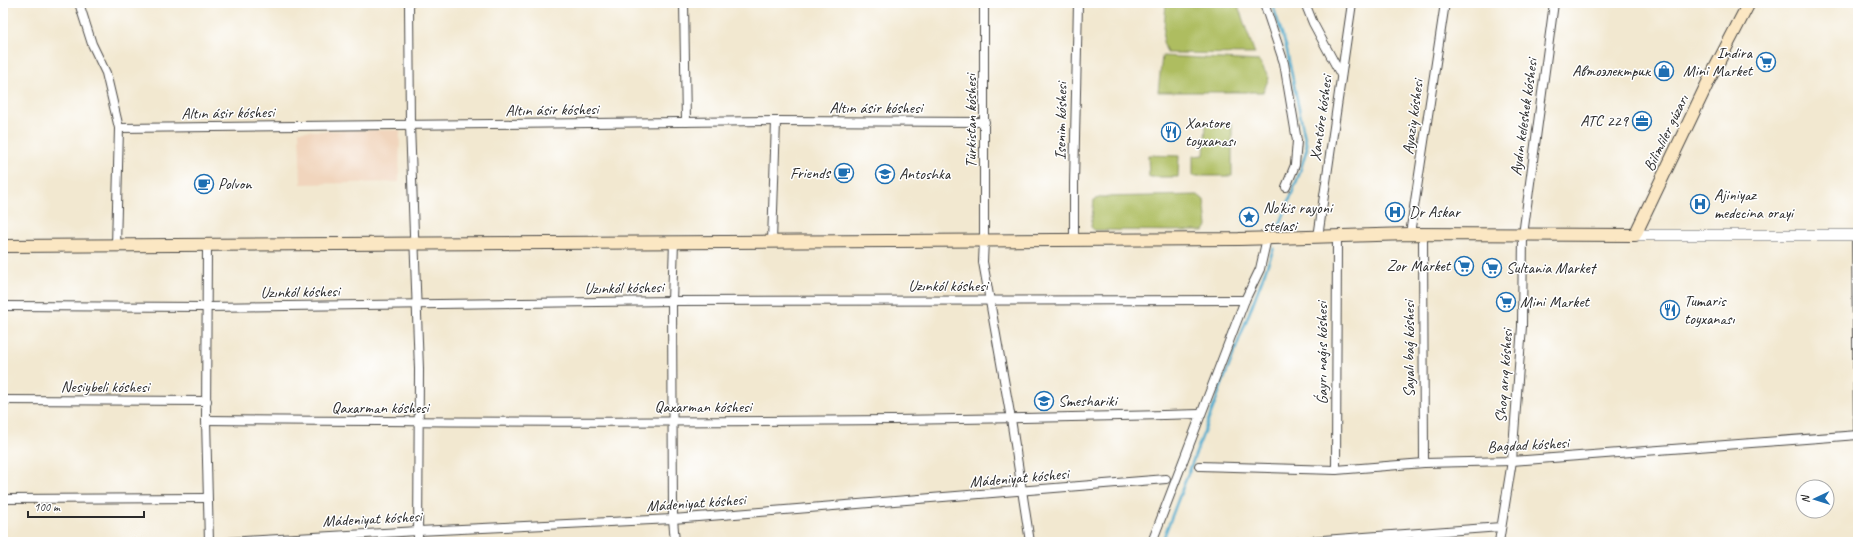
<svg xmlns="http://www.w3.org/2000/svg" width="1861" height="545" viewBox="0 0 1861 545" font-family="Caveat,sans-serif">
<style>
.built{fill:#f1d5bd}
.green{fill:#aebd60;stroke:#6c7446}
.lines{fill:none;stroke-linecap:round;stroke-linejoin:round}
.stream{stroke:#50abce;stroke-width:2.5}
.minor-casing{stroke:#494744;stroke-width:10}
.tertiary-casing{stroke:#494744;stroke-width:12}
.secondary-casing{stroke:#494744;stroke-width:14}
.minor{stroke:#fff;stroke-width:8}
.tertiary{stroke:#fff;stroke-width:11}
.secondary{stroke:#fbe7c3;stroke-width:12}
.labels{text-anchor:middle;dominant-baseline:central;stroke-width:3;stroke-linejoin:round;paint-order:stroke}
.poi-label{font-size:16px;fill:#2b2b2b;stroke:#fff;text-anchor:start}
.street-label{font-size:16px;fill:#2b2b2b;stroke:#fff}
</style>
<rect width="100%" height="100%" fill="#fff"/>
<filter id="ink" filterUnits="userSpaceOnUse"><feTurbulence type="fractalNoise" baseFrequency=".025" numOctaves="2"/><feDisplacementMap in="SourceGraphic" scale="8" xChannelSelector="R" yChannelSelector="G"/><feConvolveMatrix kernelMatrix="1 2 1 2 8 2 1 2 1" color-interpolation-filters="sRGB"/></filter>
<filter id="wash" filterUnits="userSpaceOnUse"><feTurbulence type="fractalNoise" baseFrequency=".012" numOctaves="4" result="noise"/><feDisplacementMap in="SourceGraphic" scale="16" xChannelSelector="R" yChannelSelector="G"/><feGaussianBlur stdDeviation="0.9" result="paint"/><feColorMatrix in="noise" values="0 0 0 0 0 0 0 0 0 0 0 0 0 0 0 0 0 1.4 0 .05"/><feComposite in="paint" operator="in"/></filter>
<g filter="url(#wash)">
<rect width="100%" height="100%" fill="#f2e8d0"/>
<polygon class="built" points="400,130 399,182 301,184 299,131"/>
<g class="green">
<polygon points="1166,3 1237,3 1255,54 1167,53 1163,42"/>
<polygon points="1162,56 1259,61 1269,78 1263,92 1158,92"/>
<polygon points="1206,124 1232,124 1232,176 1193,176 1193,156 1204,155"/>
<polygon points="1148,155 1179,156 1178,177 1149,177"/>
<polygon points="1198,195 1204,200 1207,226 1204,231 1094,230 1091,227 1094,200 1101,197"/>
</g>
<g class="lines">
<g class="stream">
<polyline points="1272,3 1286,46 1307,148 1299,175 1276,235"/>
<polyline points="1162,542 1274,248"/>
</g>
</g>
</g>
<g filter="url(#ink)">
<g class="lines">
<g class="minor-casing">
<g id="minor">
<polyline points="79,3 92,44 106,73 119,128 116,246"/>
<polyline points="409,3 410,125 419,369 418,542"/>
<polyline points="684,3 686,122"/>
<polyline points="984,3 984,240 983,262 1011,419 1030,542"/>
<polyline points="1264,3 1284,63 1297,141 1295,165 1286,187"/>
<polyline points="1305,3 1313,23 1341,75"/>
<polyline points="119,128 776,121 985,122"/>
<polyline points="1410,234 1445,3"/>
<polyline points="1423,235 1424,463"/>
<polyline points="1856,235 1858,432"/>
<polyline points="1318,237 1352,3"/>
<polyline points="1074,239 1074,183 1078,3"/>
<polyline points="772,241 776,121"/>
<polyline points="674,242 672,301 673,519 675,542"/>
<polyline points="207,245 206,420 209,542"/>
<polyline points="3,306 207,307 672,301 1245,300"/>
<polyline points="3,400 207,401"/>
<path d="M206 420C538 423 869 423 1200 414"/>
<polyline points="1199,466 1336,470 1424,463 1512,461 1858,435"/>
<polyline points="1336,470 1337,236"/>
<polyline points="3,499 207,498"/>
<polyline points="227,542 418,531 673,519 1166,479"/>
<polyline points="1152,542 1245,300 1260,269 1267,238"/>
<polyline points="1296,542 1501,527"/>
<polyline points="1499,542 1512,461 1522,326 1523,235 1554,3"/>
</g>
</g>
<g class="tertiary-casing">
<polyline id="tertiary" points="1635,235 1858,235"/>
</g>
<g class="secondary-casing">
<polyline id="secondary" points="3,246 1239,239 1410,234 1635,235 1709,80 1749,3"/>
</g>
<use href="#minor" class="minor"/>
<use href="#tertiary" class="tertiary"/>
<use href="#secondary" class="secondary"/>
</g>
</g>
<defs>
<g id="supermarket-ring" transform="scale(1)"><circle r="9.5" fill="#fff" stroke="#1f6fb2" stroke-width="1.5"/><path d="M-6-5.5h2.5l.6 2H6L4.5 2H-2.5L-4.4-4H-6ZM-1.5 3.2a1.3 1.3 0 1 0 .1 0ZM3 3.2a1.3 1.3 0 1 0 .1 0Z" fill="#1f6fb2"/></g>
<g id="shop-ring" transform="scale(1)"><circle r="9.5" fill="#fff" stroke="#1f6fb2" stroke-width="1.5"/><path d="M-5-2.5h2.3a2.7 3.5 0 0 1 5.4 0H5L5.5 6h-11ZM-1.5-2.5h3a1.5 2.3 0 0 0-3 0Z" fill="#1f6fb2"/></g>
<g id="office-ring" transform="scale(1)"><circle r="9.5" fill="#fff" stroke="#1f6fb2" stroke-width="1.5"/><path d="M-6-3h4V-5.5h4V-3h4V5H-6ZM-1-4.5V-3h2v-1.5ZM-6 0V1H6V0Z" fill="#1f6fb2"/></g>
<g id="restaurant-ring" transform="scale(1)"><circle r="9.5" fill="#fff" stroke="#1f6fb2" stroke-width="1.5"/><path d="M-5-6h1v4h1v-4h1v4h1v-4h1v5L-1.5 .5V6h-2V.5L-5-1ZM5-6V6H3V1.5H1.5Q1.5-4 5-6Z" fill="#1f6fb2"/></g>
<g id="cafe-ring" transform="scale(1)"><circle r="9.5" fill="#fff" stroke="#1f6fb2" stroke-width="1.5"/><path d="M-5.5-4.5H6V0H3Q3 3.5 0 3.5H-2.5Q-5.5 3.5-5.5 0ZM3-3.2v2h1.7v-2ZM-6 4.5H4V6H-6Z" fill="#1f6fb2"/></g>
<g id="school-ring" transform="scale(1)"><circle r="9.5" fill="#fff" stroke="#1f6fb2" stroke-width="1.5"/><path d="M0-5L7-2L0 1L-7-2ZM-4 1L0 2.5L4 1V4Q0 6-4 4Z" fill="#1f6fb2"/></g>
<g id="hospital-ring" transform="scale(1)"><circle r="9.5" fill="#fff" stroke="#1f6fb2" stroke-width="1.5"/><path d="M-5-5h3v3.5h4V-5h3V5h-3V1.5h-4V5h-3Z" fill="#1f6fb2"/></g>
<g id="sight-ring" transform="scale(1)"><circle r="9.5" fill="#fff" stroke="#1f6fb2" stroke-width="1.5"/><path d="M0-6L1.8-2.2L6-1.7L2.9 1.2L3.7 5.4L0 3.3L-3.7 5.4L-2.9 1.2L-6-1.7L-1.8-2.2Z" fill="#1f6fb2"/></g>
</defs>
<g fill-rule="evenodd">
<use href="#supermarket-ring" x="1766" y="62"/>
<use href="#shop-ring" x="1664" y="71"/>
<use href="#office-ring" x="1642" y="121"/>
<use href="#restaurant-ring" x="1171" y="132"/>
<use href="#cafe-ring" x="844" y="173"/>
<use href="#school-ring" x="885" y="174"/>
<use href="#cafe-ring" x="204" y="184"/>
<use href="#hospital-ring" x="1700" y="204"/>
<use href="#hospital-ring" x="1395" y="212"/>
<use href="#sight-ring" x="1249" y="217"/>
<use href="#supermarket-ring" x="1464" y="266"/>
<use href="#supermarket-ring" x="1492" y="268"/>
<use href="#supermarket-ring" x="1506" y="302"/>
<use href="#restaurant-ring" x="1670" y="310"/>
<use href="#school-ring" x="1044" y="401"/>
</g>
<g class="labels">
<g class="poi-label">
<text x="1752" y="53" text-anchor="end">Indira<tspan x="1752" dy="18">Mini Market</tspan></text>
<text x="1650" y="71" text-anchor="end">Автоэлектрик</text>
<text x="1628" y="121" text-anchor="end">АТС 229</text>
<text x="1185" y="123">Xantore<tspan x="1185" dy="18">toyxanası</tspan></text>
<text x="830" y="173" text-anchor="end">Friends</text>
<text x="899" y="174">Antoshka</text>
<text x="218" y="184">Polvon</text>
<text x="1714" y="195">Ajiniyaz<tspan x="1714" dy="18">medecina orayi</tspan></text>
<text x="1263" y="208">No'kis rayoni<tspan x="1263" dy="18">stelasi</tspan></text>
<text x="1409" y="212">Dr Askar</text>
<text x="1450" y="266" text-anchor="end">Zor Market</text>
<text x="1506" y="268">Sultania Market</text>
<text x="1684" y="301">Tumaris<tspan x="1684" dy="18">toyxanası</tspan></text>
<text x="1520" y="302">Mini Market</text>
<text x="1058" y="401">Smeshariki</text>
</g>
<g class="street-label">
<text x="876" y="108">Altın ásir kóshesi</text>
<text transform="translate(552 110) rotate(-1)">Altın ásir kóshesi</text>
<text transform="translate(228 113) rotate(-1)">Altın ásir kóshesi</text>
<text transform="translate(1413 117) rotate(-82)">Ayaziy kóshesi</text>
<text transform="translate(1524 117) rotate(-82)">Aydın keleshek kóshesi</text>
<text transform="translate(1321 118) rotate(-82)">Xantóre kóshesi</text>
<text transform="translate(971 121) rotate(-90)">Túrkistan kóshesi</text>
<text transform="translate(1061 121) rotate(-89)">Isenim kóshesi</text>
<text transform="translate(1666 133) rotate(-64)">Bilimliler gúzarı</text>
<text x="948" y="286">Uzınkól kóshesi</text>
<text transform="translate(624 288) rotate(-1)">Uzınkól kóshesi</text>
<text transform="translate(300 292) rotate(-1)">Uzınkól kóshesi</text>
<text transform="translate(1409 349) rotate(-90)">Sayalı baǵ kóshesi</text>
<text transform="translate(1322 353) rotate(-90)">Ǵayrı naǵıs kóshesi</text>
<text transform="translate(1504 376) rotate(-86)">Shoq arıq kóshesi</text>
<text x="105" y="387">Nesiybeli kóshesi</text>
<text x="703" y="407">Qaxarman kóshesi</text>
<text x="380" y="408">Qaxarman kóshesi</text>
<text transform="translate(1528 445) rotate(-3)">Bagdad kóshesi</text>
<text transform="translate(1019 478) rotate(-5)">Mádeniyat kóshesi</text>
<text transform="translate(696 503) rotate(-4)">Mádeniyat kóshesi</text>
<text transform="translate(372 519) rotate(-3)">Mádeniyat kóshesi</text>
</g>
</g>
<rect width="1861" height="545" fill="none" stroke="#fff" stroke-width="16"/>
<g transform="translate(1815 499) rotate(266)"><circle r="19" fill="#ffffff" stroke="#aaaaaa"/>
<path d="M0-3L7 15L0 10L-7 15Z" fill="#1f6fb2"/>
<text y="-6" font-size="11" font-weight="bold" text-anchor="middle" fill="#2b2b2b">N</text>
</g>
<path d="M28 511v6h116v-6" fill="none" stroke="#2b2b2b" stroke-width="2"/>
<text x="34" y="511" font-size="12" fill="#2b2b2b" stroke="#ffffff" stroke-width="3" paint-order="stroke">100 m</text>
</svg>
